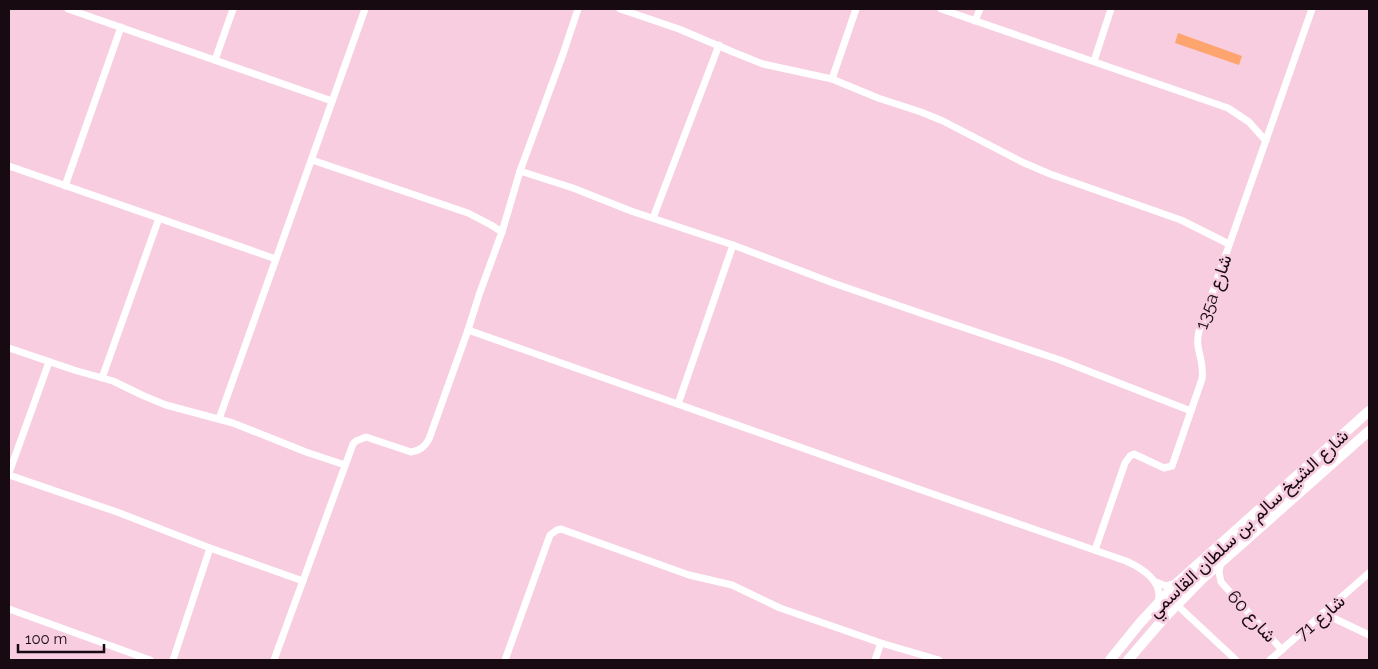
<svg xmlns="http://www.w3.org/2000/svg" width="1378" height="669" viewBox="0 0 1378 669" font-family="Raleway,Vazirmatn,sans-serif">
<style>
.green{fill:#fea46e}
.lines{fill:none;stroke-linecap:round;stroke-linejoin:round}
.street{stroke:#fff;stroke-width:7}
.secondary{stroke:#fff;stroke-width:10}
.labels{text-anchor:middle;dominant-baseline:central;stroke-width:5;stroke-linejoin:round;paint-order:stroke}
.street-label{font-size:18px;fill:#170a10;stroke:#f7cddf}
</style>
<rect width="100%" height="100%" fill="#f7cddf"/>
<polygon class="green" points="1178,33 1242,56 1239,65 1175,43"/>
<g class="lines">
<g class="street">
<polyline points="68,9 332,101"/>
<polyline points="620,9 679,29 733,52 763,64 832,79 878,98 921,112 943,121 1022,162 1050,174 1181,220 1229,244"/>
<polyline points="941,9 1228,108 1249,122 1266,141"/>
<polyline points="975,21 980,9"/>
<polyline points="215,60 233,9"/>
<polyline points="1094,61 1111,9"/>
<polyline points="832,79 856,9"/>
<polyline points="312,160 468,213 491,225 502,232"/>
<polyline points="9,166 276,259"/>
<polyline points="520,171 573,188 631,211 733,245 833,283 929,316 1060,360 1191,411"/>
<polyline points="65,186 121,27"/>
<polyline points="653,218 719,45"/>
<path d="M468 330 930 493 1126 561C1142 568 1164 582 1158 602"/>
<polyline points="9,348 74,370 113,381 144,396 166,405 233,423 306,452 345,465"/>
<polyline points="102,378 159,218"/>
<polyline points="678,404 733,245"/>
<polyline points="219,419 365,9"/>
<polyline points="9,473 49,362"/>
<polyline points="9,475 117,512 210,548 303,581"/>
<path d="M1095 550 1125 463 1130 456 1134 454 1164 468 1172 466 1202 379C1205 359 1194 350 1199 331L1312 9"/>
<polyline points="1221,561 1219,572 1221,582 1282,650"/>
<polyline points="1156,582 1166,586 1177,583"/>
<polyline points="1177,605 1236,660"/>
<polyline points="9,609 150,660"/>
<polyline points="1323,613 1369,635"/>
<polyline points="173,660 210,548"/>
<path d="M274 660 353 444 356 441 366 437 411 452C420 451 425 447 429 439L468 330 479 295 502 232 520 171 563 54 578 9"/>
<polyline points="505,660 550,535 557,530 561,529 689,575 732,585 780,608 881,643 939,660"/>
<polyline points="875,660 881,643"/>
<polyline points="1270,660 1369,573"/>
</g>
<g class="secondary">
<polyline points="1110,660 1140,623 1177,583 1369,411"/>
<polyline points="1128,660 1165,617 1202,579 1369,431"/>
</g>
</g>
<g class="labels">
<g class="street-label">
<text transform="translate(1213 292) rotate(-71)">135a شارع</text>
<text transform="translate(1248 523) rotate(-43)">شارع الشيخ سالم بن سلطان القاسمي</text>
<text transform="translate(1252 616) rotate(48)">شارع 60</text>
<text transform="translate(1320 617) rotate(-41)">شارع 71</text>
</g>
</g>
<rect width="1378" height="669" fill="none" stroke="#170a10" stroke-width="20"/>
<path d="M18 644v8h86v-8" fill="none" stroke="#170a10" stroke-width="2.5"/>
<text x="25" y="644" font-size="15" fill="#170a10" stroke="#f7cddf" stroke-width="4" paint-order="stroke">100 m</text>
</svg>
